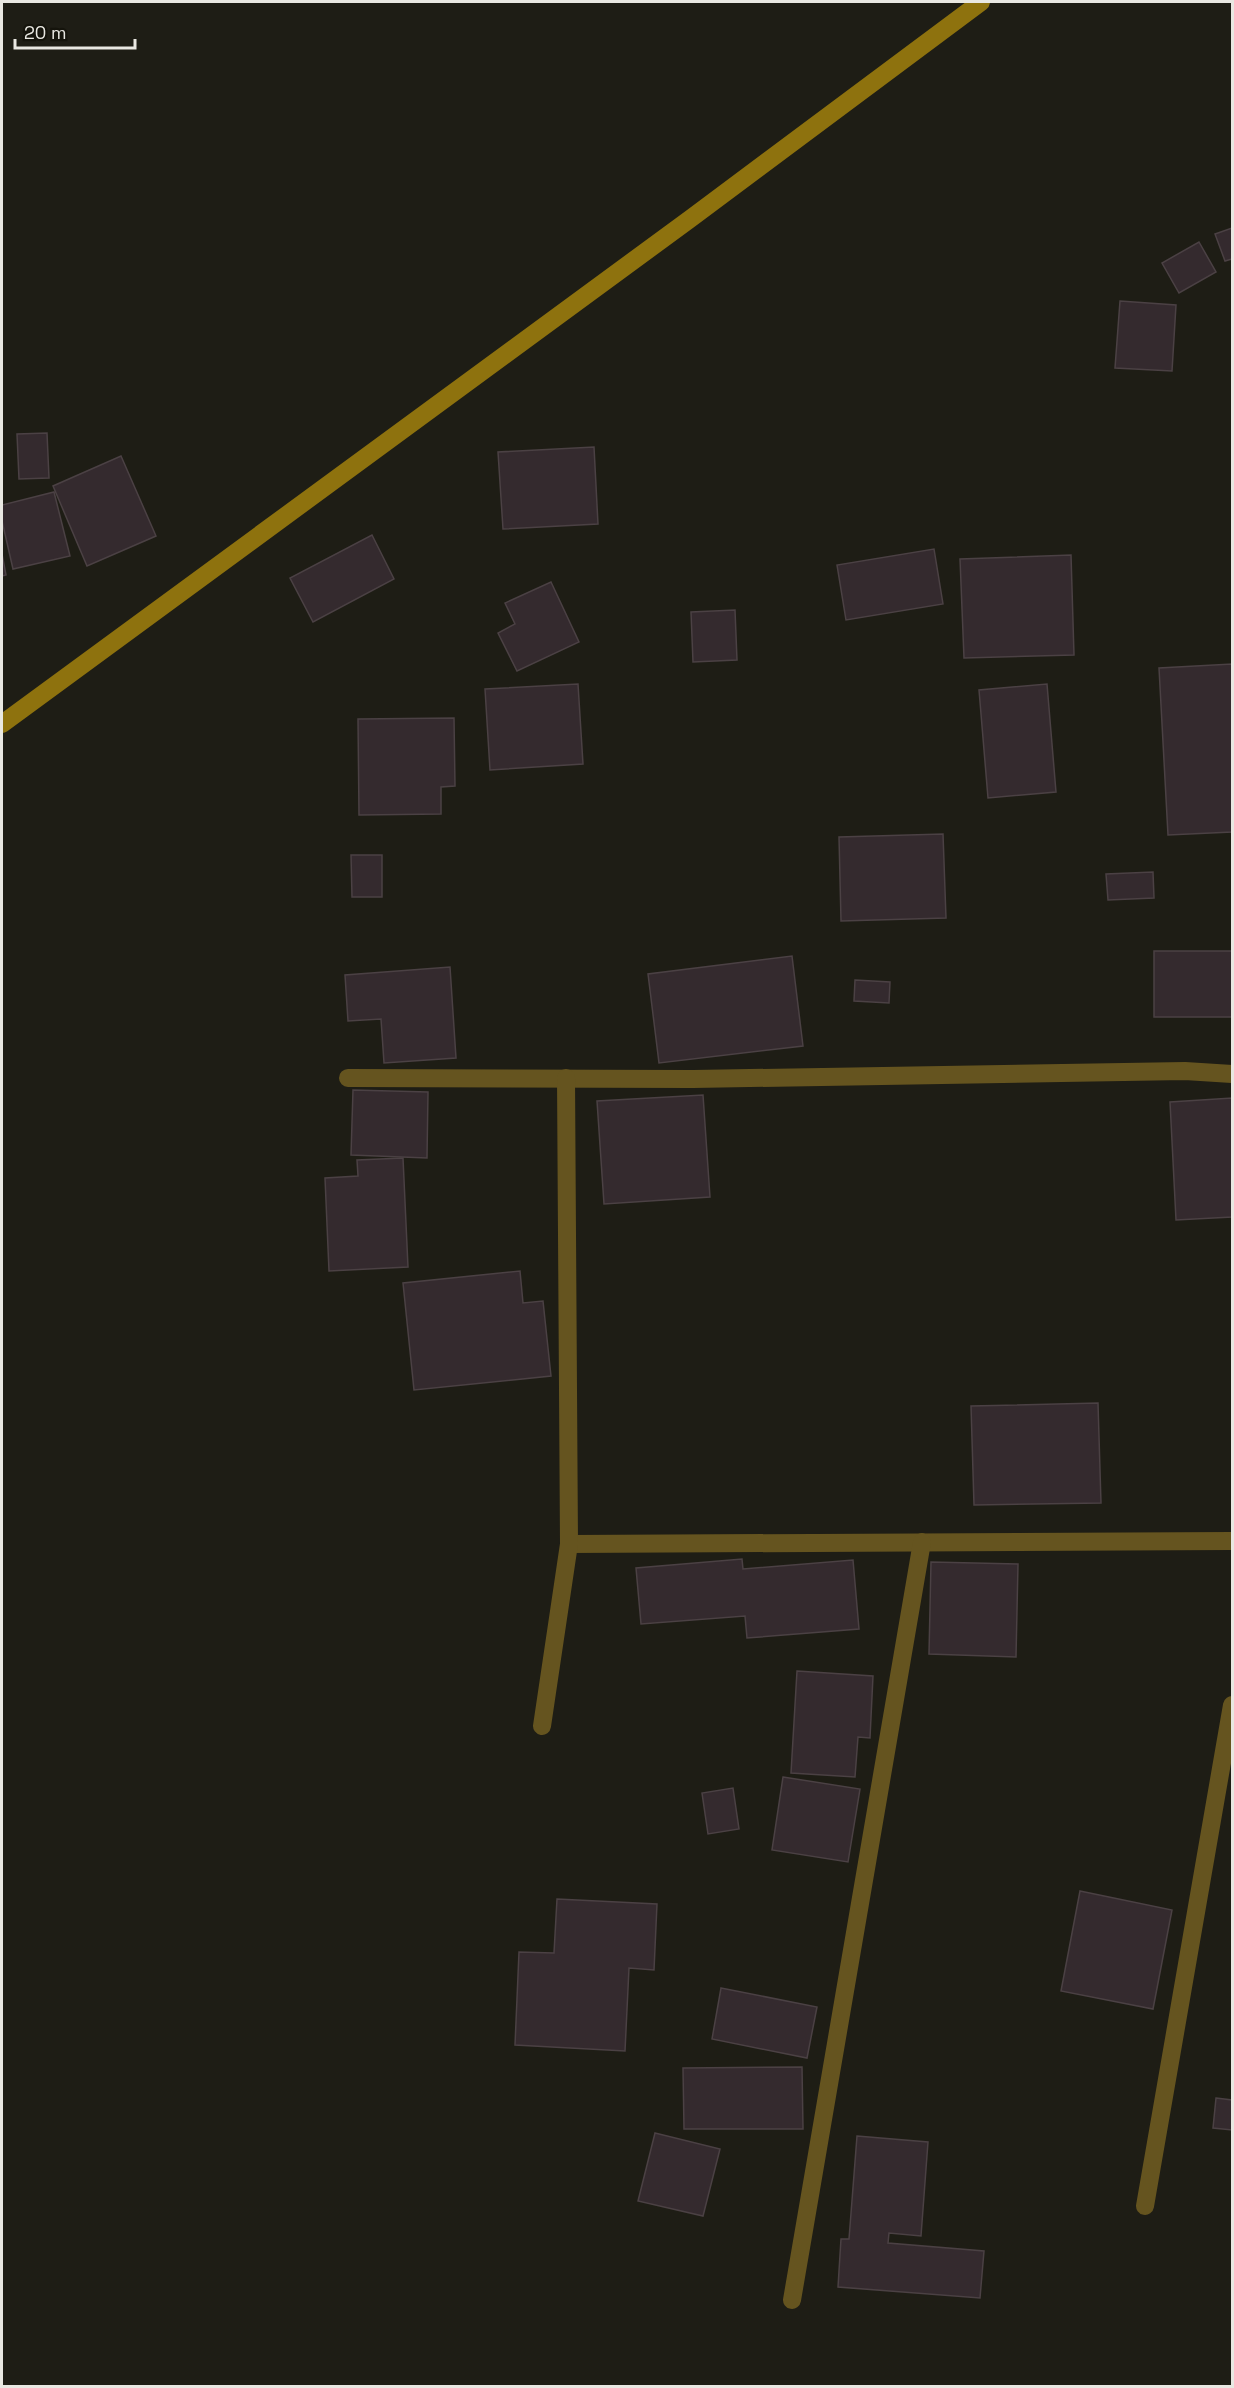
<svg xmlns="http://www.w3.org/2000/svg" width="1234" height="2388" viewBox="0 0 1234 2388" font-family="'Space Grotesk',sans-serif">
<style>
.building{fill:#342a2e;stroke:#4b4144;stroke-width:1.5}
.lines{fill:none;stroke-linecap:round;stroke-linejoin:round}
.street{stroke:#65541f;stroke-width:18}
.secondary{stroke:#8e720e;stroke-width:18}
</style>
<rect width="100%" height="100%" fill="#1e1d15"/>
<g class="building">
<polygon points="1232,228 1232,259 1225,261 1215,234"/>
<polygon points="1199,242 1216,272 1179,293 1162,263"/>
<polygon points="1120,301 1176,305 1172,371 1115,368"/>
<polygon points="47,433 49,478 19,479 17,434"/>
<polygon points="594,447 598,524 503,529 498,452"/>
<polygon points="121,456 156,536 87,566 53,486"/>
<polygon points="54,492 70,556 13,569 2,521 2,505"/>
<polygon points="372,535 394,579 313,622 290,578"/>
<polygon points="934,549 943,604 846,620 837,565"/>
<polygon points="2,554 6,575 2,576"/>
<polygon points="1071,555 1074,655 964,658 960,559"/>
<polygon points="551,582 579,642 517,671 498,633 515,624 505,603"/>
<polygon points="735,610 737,660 693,662 691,612"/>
<polygon points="1232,664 1232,832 1168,835 1159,668"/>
<polygon points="578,684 583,764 490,770 485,689"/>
<polygon points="1047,684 1056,792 988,798 979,690"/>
<polygon points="454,718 455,786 441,787 441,814 359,815 358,719"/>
<polygon points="943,834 946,918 841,921 839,837"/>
<polygon points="351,855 382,855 382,897 352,897"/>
<polygon points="1153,872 1154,898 1108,900 1106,874"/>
<rect x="1154" y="951" width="78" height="66"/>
<polygon points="792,956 803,1046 659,1063 648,974"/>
<polygon points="450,967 456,1058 384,1063 381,1019 348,1021 345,975"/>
<polygon points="855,980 890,982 889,1003 854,1001"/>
<polygon points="353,1090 428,1092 427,1158 351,1155"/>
<polygon points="703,1095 710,1197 604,1204 597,1101"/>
<polygon points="1232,1098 1232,1217 1176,1220 1170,1102"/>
<polygon points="403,1158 408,1267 329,1271 325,1178 358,1176 357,1160"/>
<polygon points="520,1271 523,1303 543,1301 551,1376 414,1390 403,1283"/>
<polygon points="1098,1403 1101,1503 974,1505 971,1406"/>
<polygon points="742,1559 743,1569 853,1560 859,1629 747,1638 745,1616 641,1624 636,1568"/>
<polygon points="931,1562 1018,1564 1016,1657 929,1654"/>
<polygon points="797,1671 873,1676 870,1738 858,1737 855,1777 791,1773"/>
<polygon points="783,1777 860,1789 848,1862 772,1850"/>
<polygon points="733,1788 739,1829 708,1834 702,1793"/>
<polygon points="1080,1891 1172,1910 1153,2009 1061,1991"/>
<polygon points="557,1899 657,1904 654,1970 629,1968 625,2051 515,2045 519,1952 554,1953"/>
<polygon points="721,1988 817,2007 807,2058 712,2039"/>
<polygon points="802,2067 803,2129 684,2129 683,2068"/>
<polygon points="1216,2098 1232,2100 1232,2130 1213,2128"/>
<polygon points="655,2133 720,2149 703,2216 638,2201"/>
<polygon points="857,2136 928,2142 921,2236 889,2233 888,2243 984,2251 980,2298 838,2287 841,2239 849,2239"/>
</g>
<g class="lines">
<g class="street">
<polyline points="348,1078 693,1079 1185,1071 1232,1074"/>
<polyline points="569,1544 1232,1541"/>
<polyline points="542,1726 569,1544 566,1078"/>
<polyline points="1145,2206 1232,1705"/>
<polyline points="792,2300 922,1542"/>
</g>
<polyline class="secondary" points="2,724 690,219 981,2"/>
</g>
<rect width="1234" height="2388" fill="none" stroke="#e9e8e2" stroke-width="6"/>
<path d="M15 39v9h120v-9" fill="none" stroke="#e9e8e2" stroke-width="3"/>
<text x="24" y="39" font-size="18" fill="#e9e8e2" stroke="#15140c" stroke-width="4.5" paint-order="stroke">20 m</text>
</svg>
